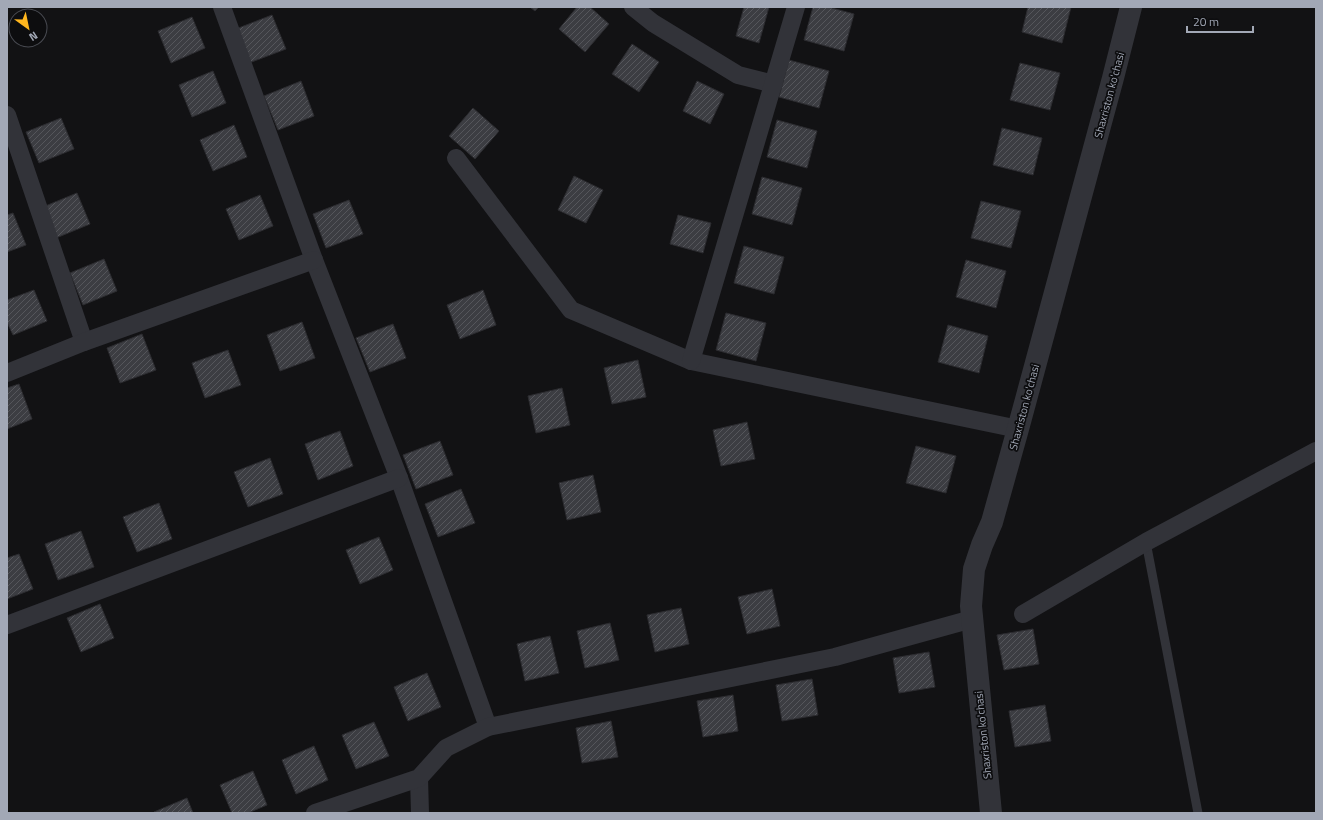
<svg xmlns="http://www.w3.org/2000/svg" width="1323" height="820" viewBox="0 0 1323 820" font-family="'Titillium Web',sans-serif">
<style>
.building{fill:url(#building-hatch);stroke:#2c2c30}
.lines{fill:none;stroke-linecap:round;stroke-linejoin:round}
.service{stroke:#323339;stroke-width:9}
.minor{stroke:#323339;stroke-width:18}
.tertiary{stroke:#323339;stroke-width:22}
.labels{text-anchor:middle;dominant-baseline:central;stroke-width:3.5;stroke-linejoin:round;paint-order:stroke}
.street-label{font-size:11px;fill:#a2a8b6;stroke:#0d0d0f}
</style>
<defs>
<pattern id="building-hatch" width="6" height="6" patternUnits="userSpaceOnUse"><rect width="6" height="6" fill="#3c3d42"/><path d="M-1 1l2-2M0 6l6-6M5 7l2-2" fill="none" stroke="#55565b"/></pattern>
</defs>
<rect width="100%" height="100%" fill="#121214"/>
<g class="building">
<polygon points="530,7 539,7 535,11"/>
<polygon points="577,7 590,7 609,24 585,52 559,29"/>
<polygon points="744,7 769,7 759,43 736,36"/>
<polygon points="813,7 828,7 854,14 844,51 804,40"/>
<polygon points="1028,7 1071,7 1062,43 1022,32"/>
<polygon points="272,15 286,49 249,63 236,29"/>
<polygon points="192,17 205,48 171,63 158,31"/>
<polygon points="632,44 659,62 639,92 612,74"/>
<polygon points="789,60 829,71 819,108 779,97"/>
<polygon points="1020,63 1060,73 1050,110 1010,100"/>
<polygon points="213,71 226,103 192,117 179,85"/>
<polygon points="301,81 314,116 278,130 264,96"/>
<polygon points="697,81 724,94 710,124 683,111"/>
<polygon points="473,108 499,131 475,159 449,136"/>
<polygon points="61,118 74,149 39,163 26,132"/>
<polygon points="777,120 817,131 807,168 767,157"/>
<polygon points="234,125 247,157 213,171 200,140"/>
<polygon points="1002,128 1042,138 1033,175 993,165"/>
<polygon points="574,176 603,190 586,223 558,210"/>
<polygon points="762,177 802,188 792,225 752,214"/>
<polygon points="77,193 90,224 56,238 43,207"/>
<polygon points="260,195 273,226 239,240 226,209"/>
<polygon points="349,200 363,234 326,248 313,214"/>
<polygon points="981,201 1021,211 1011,248 971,238"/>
<polygon points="13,213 26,245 7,252 7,215"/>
<polygon points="678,215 711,223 703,253 670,244"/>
<polygon points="744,246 784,257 774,294 734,283"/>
<polygon points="104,259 117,291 83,305 70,273"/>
<polygon points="966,260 1006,271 996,308 956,297"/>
<polygon points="34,290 47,321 13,335 7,322 7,300"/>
<polygon points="483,290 496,325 460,339 447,305"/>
<polygon points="726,313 766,323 756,361 716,350"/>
<polygon points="302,322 315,358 280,371 267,335"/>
<polygon points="393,324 406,358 370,372 356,338"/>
<polygon points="948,325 988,336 979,373 938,362"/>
<polygon points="142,334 156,370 120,383 107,348"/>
<polygon points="228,350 241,385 205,398 192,363"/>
<polygon points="638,360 646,397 612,404 604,368"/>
<polygon points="19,384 32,419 7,429 7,388"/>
<polygon points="562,388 570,425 536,433 528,396"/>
<polygon points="747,422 755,459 721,466 713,430"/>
<polygon points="340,431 353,466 318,480 305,444"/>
<polygon points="440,441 453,475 416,489 403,455"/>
<polygon points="916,446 956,456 946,493 906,483"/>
<polygon points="270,458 283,494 248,507 234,472"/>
<polygon points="593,475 601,512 567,520 559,483"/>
<polygon points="461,489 475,523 438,537 425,504"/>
<polygon points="159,503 172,539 137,552 123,517"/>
<polygon points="81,531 94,567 58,580 45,544"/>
<polygon points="379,537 393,570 360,584 346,550"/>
<polygon points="19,554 33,589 7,599 7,558"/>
<polygon points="772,589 780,626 747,634 738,597"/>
<polygon points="100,604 114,638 81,652 67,618"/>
<polygon points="681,608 689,644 655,652 647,615"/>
<polygon points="610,623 619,660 585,668 577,631"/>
<polygon points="1033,629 1039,664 1004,670 997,635"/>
<polygon points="550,636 559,673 525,681 517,644"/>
<polygon points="929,652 935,687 899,693 893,658"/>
<polygon points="427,673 441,707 408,721 394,687"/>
<polygon points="812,679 818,715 782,721 776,685"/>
<polygon points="733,695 738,731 703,737 697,701"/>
<polygon points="1045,705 1051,741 1015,747 1009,711"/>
<polygon points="611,721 618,757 582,763 576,728"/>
<polygon points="374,722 389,756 356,769 342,735"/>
<polygon points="314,746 328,780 296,794 282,760"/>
<polygon points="253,771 267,805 248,813 232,813 220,785"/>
<polygon points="187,798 193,813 155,813 154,812"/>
</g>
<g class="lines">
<polyline class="service" points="1146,542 1198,813"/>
<g class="minor">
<polyline points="222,7 314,260 399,478 488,727"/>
<polyline points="633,7 653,23 738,75 774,84"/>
<polyline points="7,115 84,342"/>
<polyline points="456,158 571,310 691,361 1018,429"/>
<polyline points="691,361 796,7"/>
<polyline points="7,373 84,342 314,260"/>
<polyline points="1023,614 1146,542 1316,451"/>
<polyline points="7,625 399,478"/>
<polyline points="419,778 420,813"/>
<polyline points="315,813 419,778 446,748 488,727 835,657 972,619"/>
</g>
<polyline class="tertiary" points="991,813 971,606 974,569 982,545 992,522 1018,429 1113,78 1131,7"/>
</g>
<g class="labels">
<g class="street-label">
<text transform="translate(1109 95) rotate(-75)">Shaxriston ko'chasi</text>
<text transform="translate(1024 407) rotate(-75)">Shaxriston ko'chasi</text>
<text transform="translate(983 735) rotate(-96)">Shaxriston ko'chasi</text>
</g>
</g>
<rect width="1323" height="820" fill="none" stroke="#a2a8b6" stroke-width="16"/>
<g transform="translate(28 28) rotate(147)"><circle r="19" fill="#0d0d0f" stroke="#494b52"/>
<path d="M0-3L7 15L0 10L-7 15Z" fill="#ffb61e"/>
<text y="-6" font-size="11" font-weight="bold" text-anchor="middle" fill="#a2a8b6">N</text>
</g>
<path d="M1187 26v6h66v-6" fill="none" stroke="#a2a8b6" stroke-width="2"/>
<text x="1193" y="26" font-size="12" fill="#a2a8b6" stroke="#0d0d0f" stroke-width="3" paint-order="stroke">20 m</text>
</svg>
